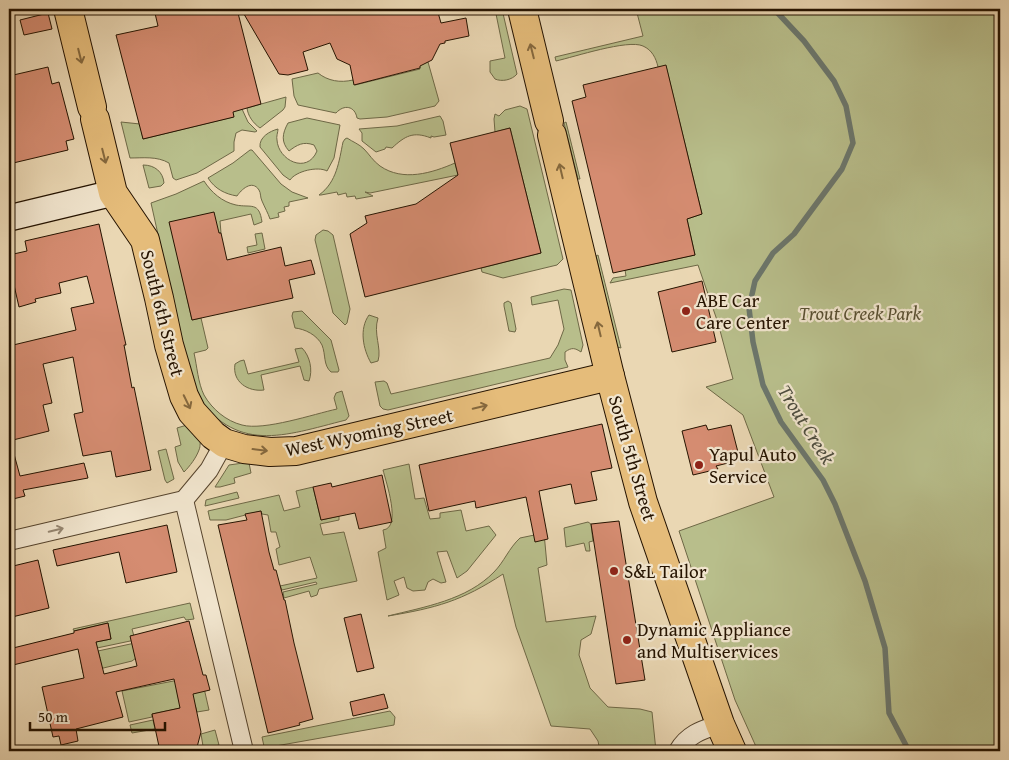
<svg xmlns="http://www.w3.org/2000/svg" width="1009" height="760" viewBox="0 0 1009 760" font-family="'Gentium Book Plus',serif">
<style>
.green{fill:#b8be8b;stroke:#6e6846}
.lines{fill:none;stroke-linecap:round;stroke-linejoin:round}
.stream{stroke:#6b766c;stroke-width:5.5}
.building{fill:#d58c71;stroke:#251300}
.street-casing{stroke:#56442d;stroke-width:20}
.secondary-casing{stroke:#251300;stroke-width:28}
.primary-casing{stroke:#251300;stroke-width:30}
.street{stroke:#f1e5ce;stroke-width:18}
.secondary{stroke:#f1e5ce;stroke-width:25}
.primary{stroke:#e5bc7a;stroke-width:28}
.oneway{stroke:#85683d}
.oneway2{stroke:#958671}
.poi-dot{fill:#8f2418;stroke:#f1e5ce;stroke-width:2}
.labels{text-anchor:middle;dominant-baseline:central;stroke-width:4.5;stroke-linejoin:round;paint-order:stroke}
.poi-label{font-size:19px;fill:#251300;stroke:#f1e5ce;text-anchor:start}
.street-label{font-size:19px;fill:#251300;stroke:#f1e5ce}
.park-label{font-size:19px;font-style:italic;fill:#584f31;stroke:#f1e5ce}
.water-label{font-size:20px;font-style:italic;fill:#4e4d3f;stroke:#f1e5ce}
</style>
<rect width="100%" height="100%" fill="#ead7b3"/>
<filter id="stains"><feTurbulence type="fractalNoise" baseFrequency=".004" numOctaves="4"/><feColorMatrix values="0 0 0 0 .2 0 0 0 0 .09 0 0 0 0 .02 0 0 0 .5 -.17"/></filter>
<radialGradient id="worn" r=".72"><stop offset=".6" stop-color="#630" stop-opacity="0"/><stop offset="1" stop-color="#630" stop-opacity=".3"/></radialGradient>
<g class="green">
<path d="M495 9H502L517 74C512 80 502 82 495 79L490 72V61L505 58Z"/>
<path d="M636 9H1000V751H758L735 700 679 531 774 497 743 415 706 387 733 379 718 323 698 265 610 283 613 278 626 276 625 270 695 255 687 219 702 214 666 66 658 67C656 58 652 50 643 46 628 39 574 57 556 61L555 57 643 36Z"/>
<path d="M428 62 439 101 435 106 387 117 360 119 357 118C355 106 344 104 336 113L298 105 294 96 292 79 318 73C328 81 340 83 353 80L355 85 420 69 419 64Z"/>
<path d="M286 97 285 107 283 110 260 128C253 123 248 116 247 108Z"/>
<polygon points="520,106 527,109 563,259 557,265 503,278 482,272 481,268 541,253 510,128 495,132 494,119 495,114 499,116 505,110"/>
<path d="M242 109 248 122 257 131 255 132 242 130 236 133 234 142V151L197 173 176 180 173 178 169 163C157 156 143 158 130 158L121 122 140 124 143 139 233 117 232 110Z"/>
<path d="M440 116 443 121 446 135 434 137 431 136V138C413 131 405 136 392 148L386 147 385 149 376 152 362 141V133L359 129 397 126Z"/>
<path d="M307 118 340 125 334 158 327 171C318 166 296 171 290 180L283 175 260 147C259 137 270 131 278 129 278 132 276 137 277 140 278 160 307 175 317 151L314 145C303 141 297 145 289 151 281 142 282 134 288 123Z"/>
<polygon points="566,122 580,179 578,179 564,123"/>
<path d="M347 138C353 142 359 144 364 149 369 154 373 161 380 166 403 182 432 173 455 163L458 175 370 193 365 192 373 196 356 199 355 196 347 197 346 193 338 195 337 192 321 195H319C337 182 339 161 343 142L345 139Z"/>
<path d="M250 150H252L281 184 292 192 308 198 289 202V206L284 207 285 211 278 213 279 217 270 219C268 213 265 208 262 201 260 197 261 193 259 190 252 179 241 190 237 196 225 194 215 189 208 178L233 163Z"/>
<path d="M143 165C155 165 163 172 164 183L161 186 149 188Z"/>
<path d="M204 181C211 192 222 202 236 205 251 208 259 201 262 222L254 225 251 214 220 221 221 233H219L170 222 192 320 201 318 208 348 206 350 194 353C197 366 198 383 204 395 212 409 226 421 242 425 264 431 314 414 337 409L334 398 336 393 342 391 349 416 346 420C283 436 236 455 193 391L151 203 176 194Z"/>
<polygon points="323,230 328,231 333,235 350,309 347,323 345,325 333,313 315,240 316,235"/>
<polygon points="262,233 265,249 248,253 247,247 257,245 255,234"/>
<polygon points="598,255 621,348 617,347 596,256"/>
<path d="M564 289 571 290 583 345 581 352C575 348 572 347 565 352V360L568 367 388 410 383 409 380 406 375 382 384 381 387 383 391 394 550 358 558 345 564 329 558 300 532 305 531 297Z"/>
<polygon points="508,301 511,303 516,329 515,332 509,331 504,306 504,303"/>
<path d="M302 311 331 340 339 370 338 372H331C323 365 326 355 322 345 317 335 305 329 295 328L292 316 293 312Z"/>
<path d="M369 315 378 318C373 334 382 348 378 361L371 363C363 349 359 329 369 315Z"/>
<path d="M302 348C310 356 313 370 309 381L304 380 300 366 261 375 264 390C248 392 232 382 235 364L240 361 244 360 248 374 299 362 295 349Z"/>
<path d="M187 425 202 438C199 443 201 445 199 450 196 458 190 466 184 472L178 462 175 447 181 445 177 428Z"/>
<polygon points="166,449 174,479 167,483 165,480 158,451"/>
<polygon points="244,460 249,463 251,473 234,478 235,483 220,487 215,487 229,465 243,463"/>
<path d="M409 464 415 499 424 498 430 519 440 518V513L461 510 466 531 489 526 496 535 467 571 457 578 447 551 437 552 446 582 441 583 433 579 428 582 425 590 413 591 407 588 404 577 394 581 399 595 387 600 378 552 386 548 383 530C402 528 386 482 383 470Z"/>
<polygon points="313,487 321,520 339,516 339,520 320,524 323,535 344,532 357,581 319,589 317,595 311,597 309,591 284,598 283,592 317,584 316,582 282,590 280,586 317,578 310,557 279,565 276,549 280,547 276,532 271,532 268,515 262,514 261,511 226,520 210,520 208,511 279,495 284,511 300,507 296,491"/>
<polygon points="237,492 239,498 205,506 206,500"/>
<polygon points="588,522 591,524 593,541 589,542 590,551 586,551 584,543 566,547 564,528"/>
<path d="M544 533 547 565 538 568 546 622 596 616 591 634 581 640 579 655 590 688 608 707 640 709 652 712 656 751H600L598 741 590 729 551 726 516 627 503 574C462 601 436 608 388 616 424 607 467 600 494 572 504 562 509 548 520 538Z"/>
<polygon points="190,603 194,619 186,620 184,617 132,629 135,640 97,648 96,642 111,639 108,623 74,631 73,629"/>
<polygon points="135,643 136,658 132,661 83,673 81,662 100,658 98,651"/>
<polygon points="189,678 204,688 209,710 197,712 195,705 152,714 152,717 129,722 122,691"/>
<polygon points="390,711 395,717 394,725 270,747 268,751 265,751 262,737"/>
<polygon points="153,720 155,729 132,733 130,725"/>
<polygon points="215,730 219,745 192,751 177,751 203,746 201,734"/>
</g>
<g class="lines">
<polyline class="stream" points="774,9 804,41 834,81 846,106 853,143 842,169 794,234 773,253 755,281 749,308 753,342 763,385 781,422 823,480 835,504 865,581 885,648 889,713 909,751"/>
</g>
<g class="building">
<polygon points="154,9 237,9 261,104 233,112 234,117 143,139 116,35 158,26"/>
<polygon points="241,9 437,9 441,23 466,18 469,36 445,41 445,43 440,44 432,60 420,66 420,68 354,85 350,65 337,59 330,43 303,52 308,70 288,75 279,74"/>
<polygon points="48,13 52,29 24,35 20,20"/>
<polygon points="666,65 702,214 687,219 695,255 613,273 572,101 586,97 583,85"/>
<polygon points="48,67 52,84 59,82 74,139 66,141 68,150 9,164 9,76"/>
<polygon points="510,128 541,253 365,297 350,234 367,223 365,216 416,204 458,175 450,143"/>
<polygon points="214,212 219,233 221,233 227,260 281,247 285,266 311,260 315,274 289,280 293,298 192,320 169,222"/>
<polygon points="99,224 126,345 124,345 132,388 134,387 151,470 116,477 111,451 83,456 74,414 83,412 73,357 43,364 52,403 43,405 49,431 9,441 9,346 76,330 71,308 94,303 87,276 59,283 61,293 35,299 36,302 19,307 9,263 9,255 27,251 25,241"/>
<polygon points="702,281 716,342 672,352 658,292"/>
<polygon points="602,424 612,468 591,472 597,500 575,504 571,484 539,491 548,539 535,542 526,497 476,508 475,501 429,511 419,465"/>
<polygon points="706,425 708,430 731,425 740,460 716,466 718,469 693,475 682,431"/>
<polygon points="9,454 14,454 20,476 84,463 88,478 23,490 25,496 9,500"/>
<polygon points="382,475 392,522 359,529 355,513 321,520 313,487 331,483 332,487"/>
<polygon points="261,511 269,552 274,570 276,570 284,600 285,600 294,643 313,719 299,723 300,725 268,733 218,525 247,520 245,514"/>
<polygon points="619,521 645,680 616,684 591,524"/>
<polygon points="167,525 177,572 126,583 119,552 57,566 53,550"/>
<polygon points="38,560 49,608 12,617 9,603 9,567"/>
<polygon points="361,614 374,668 357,672 344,618"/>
<polygon points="189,621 203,675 206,675 210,690 193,694 201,732 196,751 160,751 152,714 180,708 174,679 116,692 123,717 76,729 78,741 61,745 59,736 53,737 42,687 84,678 78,649 9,666 9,649 74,633 74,631 108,623 111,639 96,642 104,674 137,666 130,636"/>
<polygon points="384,694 388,708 353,716 350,702"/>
</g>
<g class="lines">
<g class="street-casing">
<g id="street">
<polyline points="184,500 244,751"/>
<polyline points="9,541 184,500 209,470 224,443"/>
<path d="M678 751C688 734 702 730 720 724"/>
</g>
</g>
<g class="secondary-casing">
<polyline id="secondary" points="9,218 113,193"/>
</g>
<g class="primary-casing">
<g id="primary">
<polyline points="68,9 92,107"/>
<polyline points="522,9 549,121"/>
<polyline points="95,119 113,193 145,240 159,298 169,345 184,396 192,412 213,435 224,443 244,449 270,452 296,451 610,376"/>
<polyline points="552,135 610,376 643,502 720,724 732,751"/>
</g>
</g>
<use href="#street" class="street"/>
<use href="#secondary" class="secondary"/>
<use href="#primary" class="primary"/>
</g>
<defs><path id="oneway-shaft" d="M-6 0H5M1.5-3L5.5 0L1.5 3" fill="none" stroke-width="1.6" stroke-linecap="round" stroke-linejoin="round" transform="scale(1.25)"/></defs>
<g class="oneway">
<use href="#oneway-shaft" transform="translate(532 51) rotate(-104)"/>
<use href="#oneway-shaft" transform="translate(80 56) rotate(76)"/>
<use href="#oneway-shaft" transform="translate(104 156) rotate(76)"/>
<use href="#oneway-shaft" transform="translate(561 171) rotate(-103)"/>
<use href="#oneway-shaft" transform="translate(599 329) rotate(-103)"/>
<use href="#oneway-shaft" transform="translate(187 402) rotate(64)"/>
<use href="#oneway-shaft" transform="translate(480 407) rotate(-13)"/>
<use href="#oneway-shaft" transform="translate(260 450) rotate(7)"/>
</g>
<use class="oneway2" href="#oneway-shaft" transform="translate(56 530) rotate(-13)"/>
<g class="poi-dot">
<circle cx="686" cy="311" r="5"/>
<circle cx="699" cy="465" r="5"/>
<circle cx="614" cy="571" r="5"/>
<circle cx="627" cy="640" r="5"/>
</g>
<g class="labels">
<g class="poi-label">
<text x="696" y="300">ABE Car<tspan x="696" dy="22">Care Center</tspan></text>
<text x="709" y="454">Yapul Auto<tspan x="709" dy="22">Service</tspan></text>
<text x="624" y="571">S&amp;L Tailor</text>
<text x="637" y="629">Dynamic Appliance<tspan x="637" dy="22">and Multiservices</tspan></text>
</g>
<g class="street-label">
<text transform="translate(163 313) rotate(76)">South 6th Street</text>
<text transform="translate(369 432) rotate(-12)">West Wyoming Street</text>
<text transform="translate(633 458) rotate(74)">South 5th Street</text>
</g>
<g class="park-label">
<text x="860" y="313">Trout Creek Park</text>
</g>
<g class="water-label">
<text transform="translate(807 424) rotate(58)">Trout Creek</text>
</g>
</g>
<rect width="1009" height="760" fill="none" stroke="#ead7b3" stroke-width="30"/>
<rect x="10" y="10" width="989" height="740" fill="none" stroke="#251300" stroke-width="2.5"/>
<rect x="15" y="15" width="979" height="730" fill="none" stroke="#251300"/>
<path d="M30 722v8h135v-8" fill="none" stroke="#251300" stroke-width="2.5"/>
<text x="38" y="722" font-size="15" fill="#251300" stroke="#f1e5ce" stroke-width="4" paint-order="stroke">50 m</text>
<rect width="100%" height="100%" filter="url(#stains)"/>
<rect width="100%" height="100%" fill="url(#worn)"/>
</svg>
